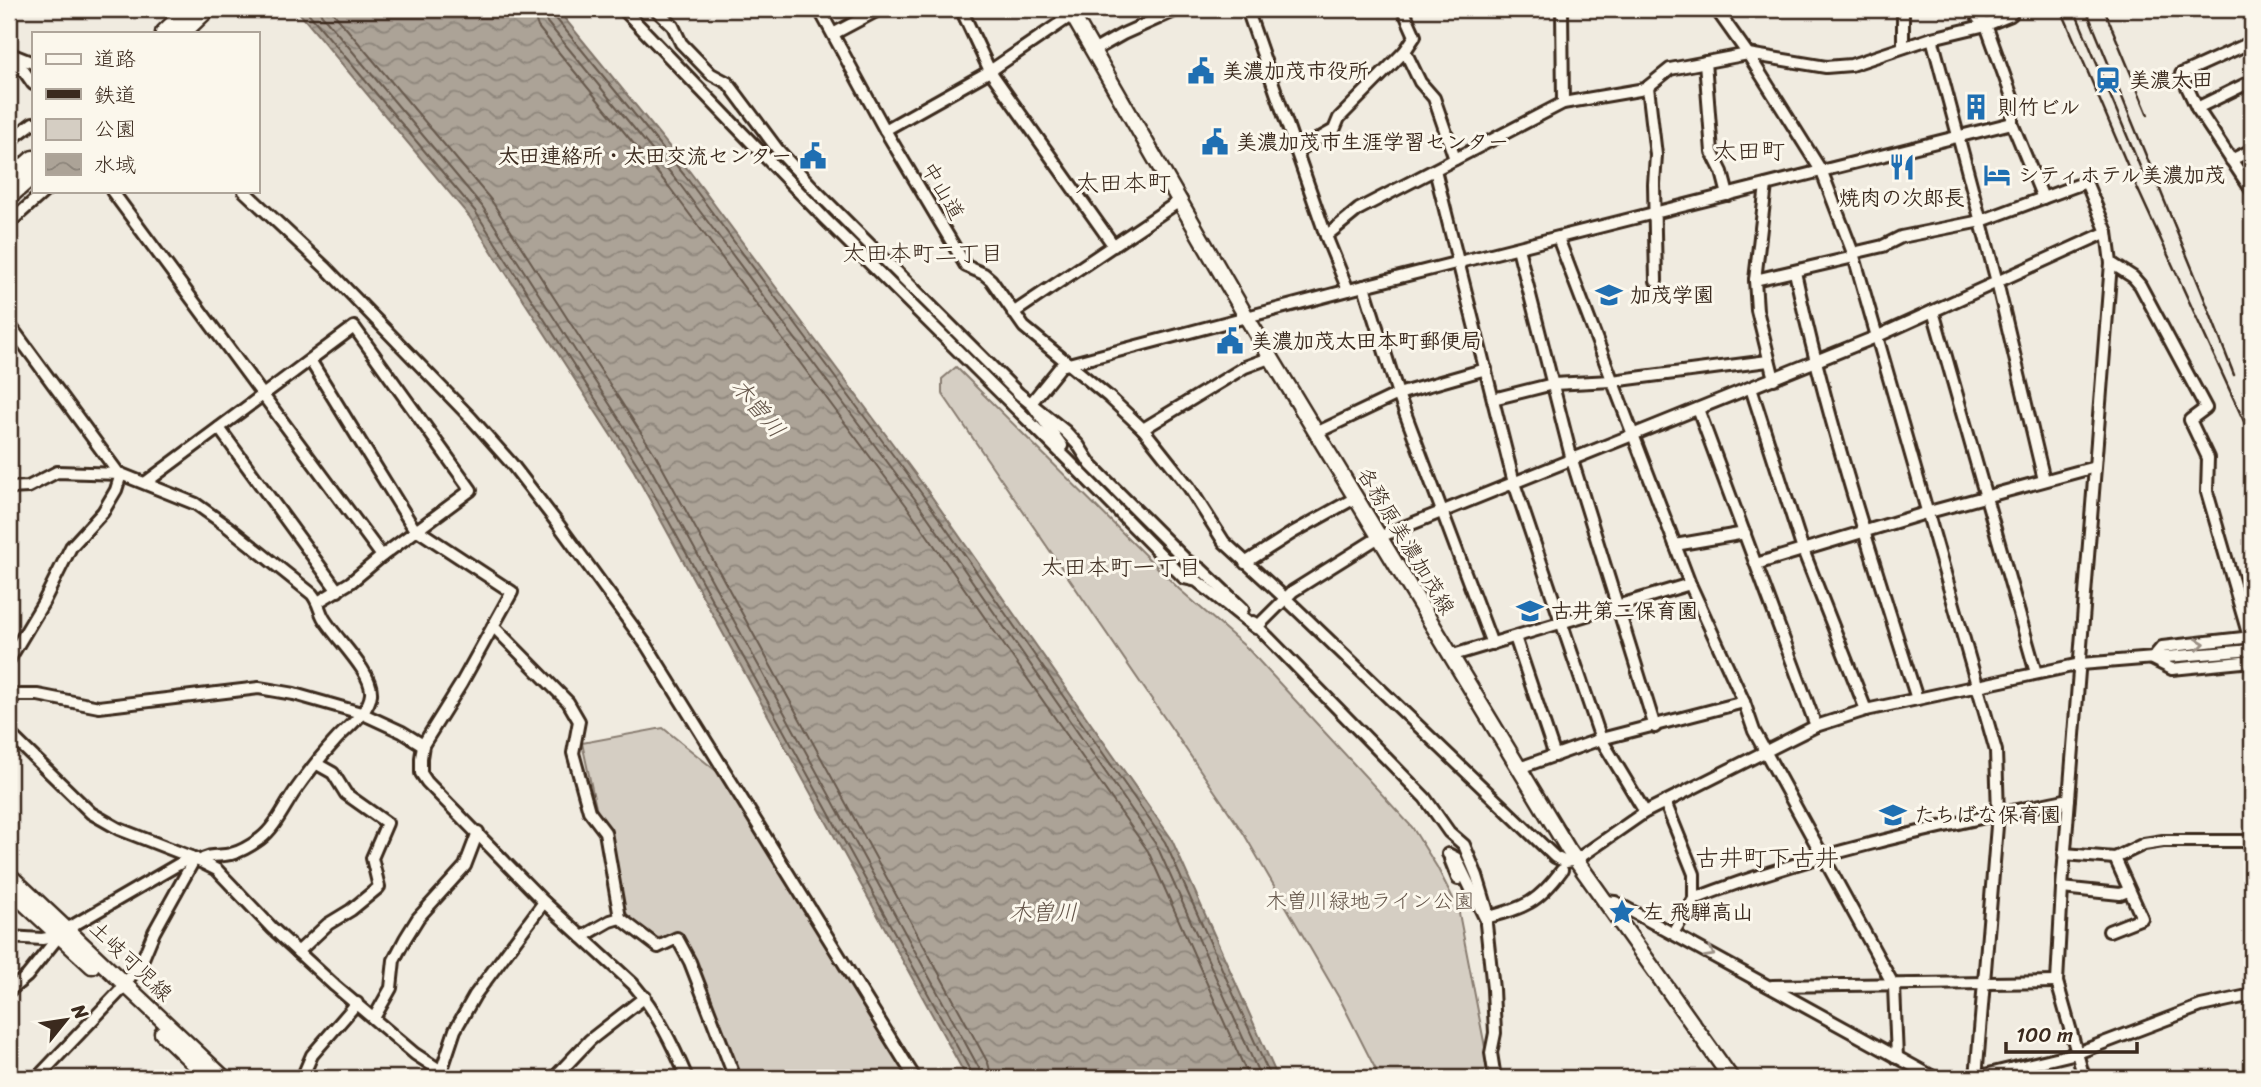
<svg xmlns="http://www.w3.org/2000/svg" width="2261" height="1087" viewBox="0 0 2261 1087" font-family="Sriracha,'Klee One',sans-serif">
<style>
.park{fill:#d5cec3;stroke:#887c70;stroke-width:2}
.water{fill:url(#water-waves);stroke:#7f7367;stroke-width:2}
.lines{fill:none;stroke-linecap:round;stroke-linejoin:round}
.shore{stroke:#685a4e;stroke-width:2}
.minor-casing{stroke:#3b2a1e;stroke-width:16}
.major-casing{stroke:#3b2a1e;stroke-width:19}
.highway-casing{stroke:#3b2a1e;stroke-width:21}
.minor{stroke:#fbf7ec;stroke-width:10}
.major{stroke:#fbf7ec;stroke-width:14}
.highway{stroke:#fbf7ec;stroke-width:16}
.rail{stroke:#3b2a1e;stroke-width:2.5}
.oneway{stroke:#9b9085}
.labels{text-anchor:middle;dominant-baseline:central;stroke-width:6;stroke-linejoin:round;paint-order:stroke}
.poi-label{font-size:21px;font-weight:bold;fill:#3b2a1e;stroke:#fbf7ec;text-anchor:start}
.street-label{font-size:21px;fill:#3b2a1e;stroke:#fbf7ec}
.park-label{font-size:21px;fill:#625347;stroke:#fbf7ec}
.neighbourhood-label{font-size:23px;fill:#3b2a1e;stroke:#fbf7ec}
.water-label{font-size:23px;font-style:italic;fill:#635448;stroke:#fbf7ec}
.quarter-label{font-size:24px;fill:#3b2a1e;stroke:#fbf7ec}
</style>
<defs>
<pattern id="water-waves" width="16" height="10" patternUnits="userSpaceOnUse" patternTransform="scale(1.75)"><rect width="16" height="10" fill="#aca397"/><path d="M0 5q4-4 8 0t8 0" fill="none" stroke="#8d857b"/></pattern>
</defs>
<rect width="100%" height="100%" fill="#f0ebe0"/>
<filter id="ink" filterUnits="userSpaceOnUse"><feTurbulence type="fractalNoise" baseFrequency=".0143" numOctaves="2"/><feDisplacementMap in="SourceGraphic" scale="14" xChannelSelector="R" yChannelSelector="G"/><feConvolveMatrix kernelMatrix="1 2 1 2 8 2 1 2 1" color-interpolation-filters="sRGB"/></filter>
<g filter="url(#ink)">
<g class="park">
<polygon points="956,367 1179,589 1247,648 1412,827 1437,867 1458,908 1491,1078 1380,1078 1342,1003 1244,834 942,393 942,379"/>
<polygon points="663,728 735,786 913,1078 735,1078 680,936 656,938 620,918 582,743"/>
</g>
<polygon class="water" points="296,9 557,9 690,172 927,490 1171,838 1278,1078 967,1078 634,471 469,216"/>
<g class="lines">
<g class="shore">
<polyline points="305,9 475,211 639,467 971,1072 972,1078"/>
<polyline points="317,9 482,206 647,462 979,1068 981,1078"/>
<polyline points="330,9 491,200 656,456 988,1063 992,1078"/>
<polyline points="532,9 538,27 670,188 906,505 1148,851 1249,1078"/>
<polyline points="543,9 546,21 678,182 915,499 1157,846 1261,1078"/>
<polyline points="552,9 554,16 685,176 922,494 1165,842 1271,1078"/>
</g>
<g class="minor-casing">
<g id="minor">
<polyline points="623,9 825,219 1068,460 1184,578 1197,581 1256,628 1293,591 1379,537 1878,336 2107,232"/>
<polyline points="655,9 673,26 681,43 711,74 728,83 778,150 817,192 1019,394 1065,431 1079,446 1091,465 1186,560 1201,569 1243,609"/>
<polyline points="819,9 885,130 966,266 984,274 991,280 1024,327 1109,397 1143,429 1189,487 1224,542 1286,599 1555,857 1566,862 1576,860 1645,812 1671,799 1816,726 1866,710 2081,664 2252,650"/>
<polyline points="961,9 990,71 1114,246"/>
<polyline points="1247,9 1326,236 1348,290"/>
<polyline points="1562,9 1563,103"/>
<polyline points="1716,9 1748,54 1822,172 1853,253 1996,751 1998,814 1976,1078"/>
<polyline points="1976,9 1978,18 1986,25"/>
<polyline points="2013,9 2011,15 1986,25 2012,97 2012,123 2043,198"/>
<polyline points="833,34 880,9"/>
<polyline points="1932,38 1997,282 2044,480"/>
<polyline points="2252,42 2181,74 2197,108 2252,191"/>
<polyline points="1903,47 1903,9"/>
<polyline points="1093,51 1123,34 1179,9"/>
<polyline points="1405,51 1420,82 1434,98 1455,159"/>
<polyline points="12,54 33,84"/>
<polyline points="13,55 33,63"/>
<polyline points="1705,62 1712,152 1722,172 1728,195"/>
<polyline points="1648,87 1656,155 1654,184 1656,281"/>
<polyline points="2197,108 2252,81"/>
<polyline points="885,130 990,71 1072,15"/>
<polyline points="9,141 33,123"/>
<polyline points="1297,151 1334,130 1339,118 1405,51 1415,36 1403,9"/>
<polyline points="2231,160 2252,150"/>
<polyline points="1435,170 1514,483 1601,739 1645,812"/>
<polyline points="1766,185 1755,280 1757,310 1774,379"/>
<polyline points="112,191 382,556"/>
<polyline points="244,191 327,269 471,418 511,463 558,524 647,646 915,1078"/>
<polyline points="9,223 45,191"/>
<polyline points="1326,236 1359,209 1563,103 1645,89 1670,69 1748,54 1826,67 1851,65 1932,38 1986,25"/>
<polyline points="1558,238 1690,584 1744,702 1754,731 1894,986 1897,1058"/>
<polyline points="1518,248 1572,460 1655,727"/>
<polyline points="1853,253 1883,246 1901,237 1981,221 2086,182 2107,232 2111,263 2062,888 2057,982 2084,1078"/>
<polyline points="2111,263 2133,277 2140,285 2206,408 2190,420 2208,458 2207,492 2252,647"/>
<path d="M1795 272C1826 417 1872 558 1917 699"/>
<polyline points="1755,280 1854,257"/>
<polyline points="1364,286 1398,394 1492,644"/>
<polyline points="1933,311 2036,673"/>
<polyline points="1013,313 1181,200"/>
<polyline points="9,324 119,474"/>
<path d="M310 360 413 527 512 592 461 684 423 745 421 758V773L427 782 544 902 633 984C657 1012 673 1045 687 1078"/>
<polyline points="1751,388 1803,550 1866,710"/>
<polyline points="1493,399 1553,384 1612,381 1768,361"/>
<polyline points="1698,409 1816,726"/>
<polyline points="219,428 338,591"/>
<polyline points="1143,429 1245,367 1272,357"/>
<polyline points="1318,432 1398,394 1486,369"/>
<polyline points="1062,446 1031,403 1061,366 1364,286 2012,123"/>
<polyline points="145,483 354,327 471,490 382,556 351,582 318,602"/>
<path d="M9 488 28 487 57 472 121 474 196 504 227 526 312 594C318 601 319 609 323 617 334 637 373 672 371 694 369 713 346 728 335 741 321 756 307 774 295 791 284 807 275 828 260 839 253 844 240 852 231 854 219 857 211 853 200 861"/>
<polyline points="1675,545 1745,533"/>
<polyline points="1245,563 1292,533 1355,498"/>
<polyline points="1756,564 1929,512 2095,467"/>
<polyline points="1253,622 1425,798 1449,832 1464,845 1477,876 1487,909 1486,924 1493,989 1495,1033 1491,1053 1495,1078"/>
<polyline points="493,626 568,702 579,721 573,753 589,811 605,832 620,918"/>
<polyline points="1515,637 1555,756"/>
<polyline points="2252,637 2162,647 2152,659 2172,669 2252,661"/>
<polyline points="1450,656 1690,584"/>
<polyline points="9,660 43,603 71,547 103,512 116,490 121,474"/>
<polyline points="9,695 38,695 99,707 259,688 294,694 361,713 402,732 423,745"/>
<polyline points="9,733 91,813 119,829 191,857 217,870 272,928 335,986 415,1054 452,1078"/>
<polyline points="1519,768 1601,739 1744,702"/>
<polyline points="1665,802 1694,874 1694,899 1673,933"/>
<path d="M1448 854 1456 858 1485 918C1525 907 1537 904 1562 870"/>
<polyline points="2064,854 2115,858 2144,844 2163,841 2252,841"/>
<polyline points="1450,859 1458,879"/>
<polyline points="2062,888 2120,894 2128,891"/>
<path d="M1694 899C1815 852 1942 826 2069 799"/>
<polyline points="1605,901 1615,902 1935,1078"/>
<polyline points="67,929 191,857"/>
<polyline points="2109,931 2142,918 2115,858"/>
<polyline points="9,937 42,939 59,936"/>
<polyline points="582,937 610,921 620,918 658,947 677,938 690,962 735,1078"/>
<polyline points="298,952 328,924 351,910 379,887 372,858 387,823 346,794 333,773 317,764"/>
<polyline points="1772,986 2057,982"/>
<polyline points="9,991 27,976 59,936"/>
<polyline points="374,1018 391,988 394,960 405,939 418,918 465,866 478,832"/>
<polyline points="441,1072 455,1030 475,995 544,902"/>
<polyline points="1976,1077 2077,1053 2201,1006 2252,995"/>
<polyline points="37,1078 119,992 142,961 154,932 195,858"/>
<polyline points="302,1078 312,1055 357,1003"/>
<polyline points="554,1078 590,1040 645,997"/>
</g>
</g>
<g class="major-casing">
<g id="major">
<polyline points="1069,9 1247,318 1568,849 1731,1078"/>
<polyline points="9,875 224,1078"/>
<polyline points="9,889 92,966"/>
<polyline points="162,1033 209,1078"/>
</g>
</g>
<g class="highway-casing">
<g id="highway">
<polyline points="164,33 189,9"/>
<polyline points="182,33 207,9"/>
<polyline points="9,180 33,159"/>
<polyline points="9,196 33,175"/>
</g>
</g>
<use href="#minor" class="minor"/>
<use href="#major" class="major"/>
<use href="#highway" class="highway"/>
<g class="rail">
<polyline points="2061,9 2135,183 2252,439"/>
<polyline points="2074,9 2146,181"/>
<polyline points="2086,9 2201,290 2234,375"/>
<polyline points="2104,9 2148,115"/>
</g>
</g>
<defs><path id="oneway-chevron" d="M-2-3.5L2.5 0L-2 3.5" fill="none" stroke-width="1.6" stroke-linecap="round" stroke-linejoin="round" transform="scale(1.75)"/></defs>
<g class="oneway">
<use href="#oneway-chevron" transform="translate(2200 644) rotate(-6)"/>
<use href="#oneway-chevron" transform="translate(1710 953) rotate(29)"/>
</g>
</g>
<defs>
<g id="civic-bare" transform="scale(2.1)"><path d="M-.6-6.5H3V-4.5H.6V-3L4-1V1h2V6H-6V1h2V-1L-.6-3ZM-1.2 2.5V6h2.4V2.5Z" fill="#1f6fb2" stroke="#fbf7ec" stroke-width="2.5" paint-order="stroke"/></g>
<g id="station-bare" transform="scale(2.1)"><path d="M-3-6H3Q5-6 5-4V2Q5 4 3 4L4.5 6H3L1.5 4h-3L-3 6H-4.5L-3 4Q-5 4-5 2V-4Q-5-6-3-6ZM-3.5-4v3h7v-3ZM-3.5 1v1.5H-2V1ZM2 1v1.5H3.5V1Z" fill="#1f6fb2" stroke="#fbf7ec" stroke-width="2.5" paint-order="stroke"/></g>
<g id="building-bare" transform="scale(2.1)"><path d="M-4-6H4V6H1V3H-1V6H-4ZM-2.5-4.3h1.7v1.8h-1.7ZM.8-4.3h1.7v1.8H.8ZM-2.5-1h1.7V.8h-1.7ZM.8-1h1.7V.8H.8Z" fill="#1f6fb2" stroke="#fbf7ec" stroke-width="2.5" paint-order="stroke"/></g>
<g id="restaurant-bare" transform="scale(2.1)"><path d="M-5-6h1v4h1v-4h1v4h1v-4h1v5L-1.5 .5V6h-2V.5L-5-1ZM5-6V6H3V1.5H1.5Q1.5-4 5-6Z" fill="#1f6fb2" stroke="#fbf7ec" stroke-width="2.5" paint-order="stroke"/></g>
<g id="hotel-bare" transform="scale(2.1)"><path d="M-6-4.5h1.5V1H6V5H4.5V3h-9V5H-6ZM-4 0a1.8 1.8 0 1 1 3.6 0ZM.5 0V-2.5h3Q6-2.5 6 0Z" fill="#1f6fb2" stroke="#fbf7ec" stroke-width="2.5" paint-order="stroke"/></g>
<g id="school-bare" transform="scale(2.1)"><path d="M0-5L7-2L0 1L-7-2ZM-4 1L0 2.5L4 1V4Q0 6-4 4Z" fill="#1f6fb2" stroke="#fbf7ec" stroke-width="2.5" paint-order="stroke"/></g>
<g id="sight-bare" transform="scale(2.1)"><path d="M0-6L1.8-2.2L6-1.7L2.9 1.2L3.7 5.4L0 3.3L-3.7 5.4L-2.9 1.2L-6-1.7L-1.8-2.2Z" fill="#1f6fb2" stroke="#fbf7ec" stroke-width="2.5" paint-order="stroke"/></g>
</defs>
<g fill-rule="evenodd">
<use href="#civic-bare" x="1201" y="71"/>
<use href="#station-bare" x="2108" y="80"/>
<use href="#building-bare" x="1976" y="107"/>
<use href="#civic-bare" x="1215" y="142"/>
<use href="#civic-bare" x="813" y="156"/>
<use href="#restaurant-bare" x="1902" y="167"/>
<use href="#hotel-bare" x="1997" y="175"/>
<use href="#school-bare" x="1609" y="295"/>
<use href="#civic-bare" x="1230" y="341"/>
<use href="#school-bare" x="1530" y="611"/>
<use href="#school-bare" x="1893" y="815"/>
<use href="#sight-bare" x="1622" y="912"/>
</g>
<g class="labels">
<g class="poi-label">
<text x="1222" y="71">美濃加茂市役所</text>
<text x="2129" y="80">美濃太田</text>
<text x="1997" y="107">則竹ビル</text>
<text x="1236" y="142">美濃加茂市生涯学習センター</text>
<text x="792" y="156" text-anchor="end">太田連絡所・太田交流センター</text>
<text x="2018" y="175">シティホテル美濃加茂</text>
<text x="1902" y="198" text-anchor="middle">焼肉の次郎長</text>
<text x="1630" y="295">加茂学園</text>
<text x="1251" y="341">美濃加茂太田本町郵便局</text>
<text x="1551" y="611">古井第二保育園</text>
<text x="1914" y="815">たちばな保育園</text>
<text x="1643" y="912">左 飛騨高山</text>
</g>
<g class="street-label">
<text transform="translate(943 191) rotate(60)">中山道</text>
<text transform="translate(1406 541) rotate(59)">各務原美濃加茂線</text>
<text transform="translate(131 961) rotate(44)">土岐可児線</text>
</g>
<g class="park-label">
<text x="1370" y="901">木曽川緑地ライン公園</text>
</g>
<g class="neighbourhood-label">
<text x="923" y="253">太田本町二丁目</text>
<text x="1121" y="567">太田本町一丁目</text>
</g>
<g class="water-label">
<text transform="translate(758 408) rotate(50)">木曽川</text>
<text x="1043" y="912">木曽川</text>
</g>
<g class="quarter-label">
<text x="1749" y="151">太田町</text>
<text x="1123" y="183">太田本町</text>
<text x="1767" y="858">古井町下古井</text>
</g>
</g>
<rect width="2261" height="1087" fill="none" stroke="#fbf7ec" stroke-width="35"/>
<rect x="18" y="18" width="2226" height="1052" fill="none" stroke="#3b2a1e" stroke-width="2.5" filter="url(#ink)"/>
<rect x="32" y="32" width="228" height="161" fill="#fbf7ec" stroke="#aea59a" stroke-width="2"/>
<rect x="46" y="54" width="35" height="10" fill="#fbf7ec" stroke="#aea59a" stroke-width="2"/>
<text x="94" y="66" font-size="21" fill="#3b2a1e">道路</text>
<rect x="46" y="89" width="35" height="10" fill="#3b2a1e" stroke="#aea59a" stroke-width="2"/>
<text x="94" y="102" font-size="21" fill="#3b2a1e">鉄道</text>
<rect x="46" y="119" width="35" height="21" fill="#d5cec3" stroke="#aea59a" stroke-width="2"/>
<text x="94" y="136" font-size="21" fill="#3b2a1e">公園</text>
<rect x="46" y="154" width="35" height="21" fill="url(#water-waves)" stroke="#aea59a" stroke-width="2"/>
<text x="94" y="172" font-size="21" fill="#3b2a1e">水域</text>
<g transform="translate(66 1020) rotate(60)" stroke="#fbf7ec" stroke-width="5" paint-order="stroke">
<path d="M0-5L12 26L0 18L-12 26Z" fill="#3b2a1e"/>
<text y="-10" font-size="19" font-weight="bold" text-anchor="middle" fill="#3b2a1e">N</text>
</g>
<path d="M2006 1042v10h131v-10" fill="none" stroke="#3b2a1e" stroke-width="3.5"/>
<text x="2016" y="1042" font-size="21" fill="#3b2a1e" stroke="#fbf7ec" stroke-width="5" paint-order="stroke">100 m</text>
</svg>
